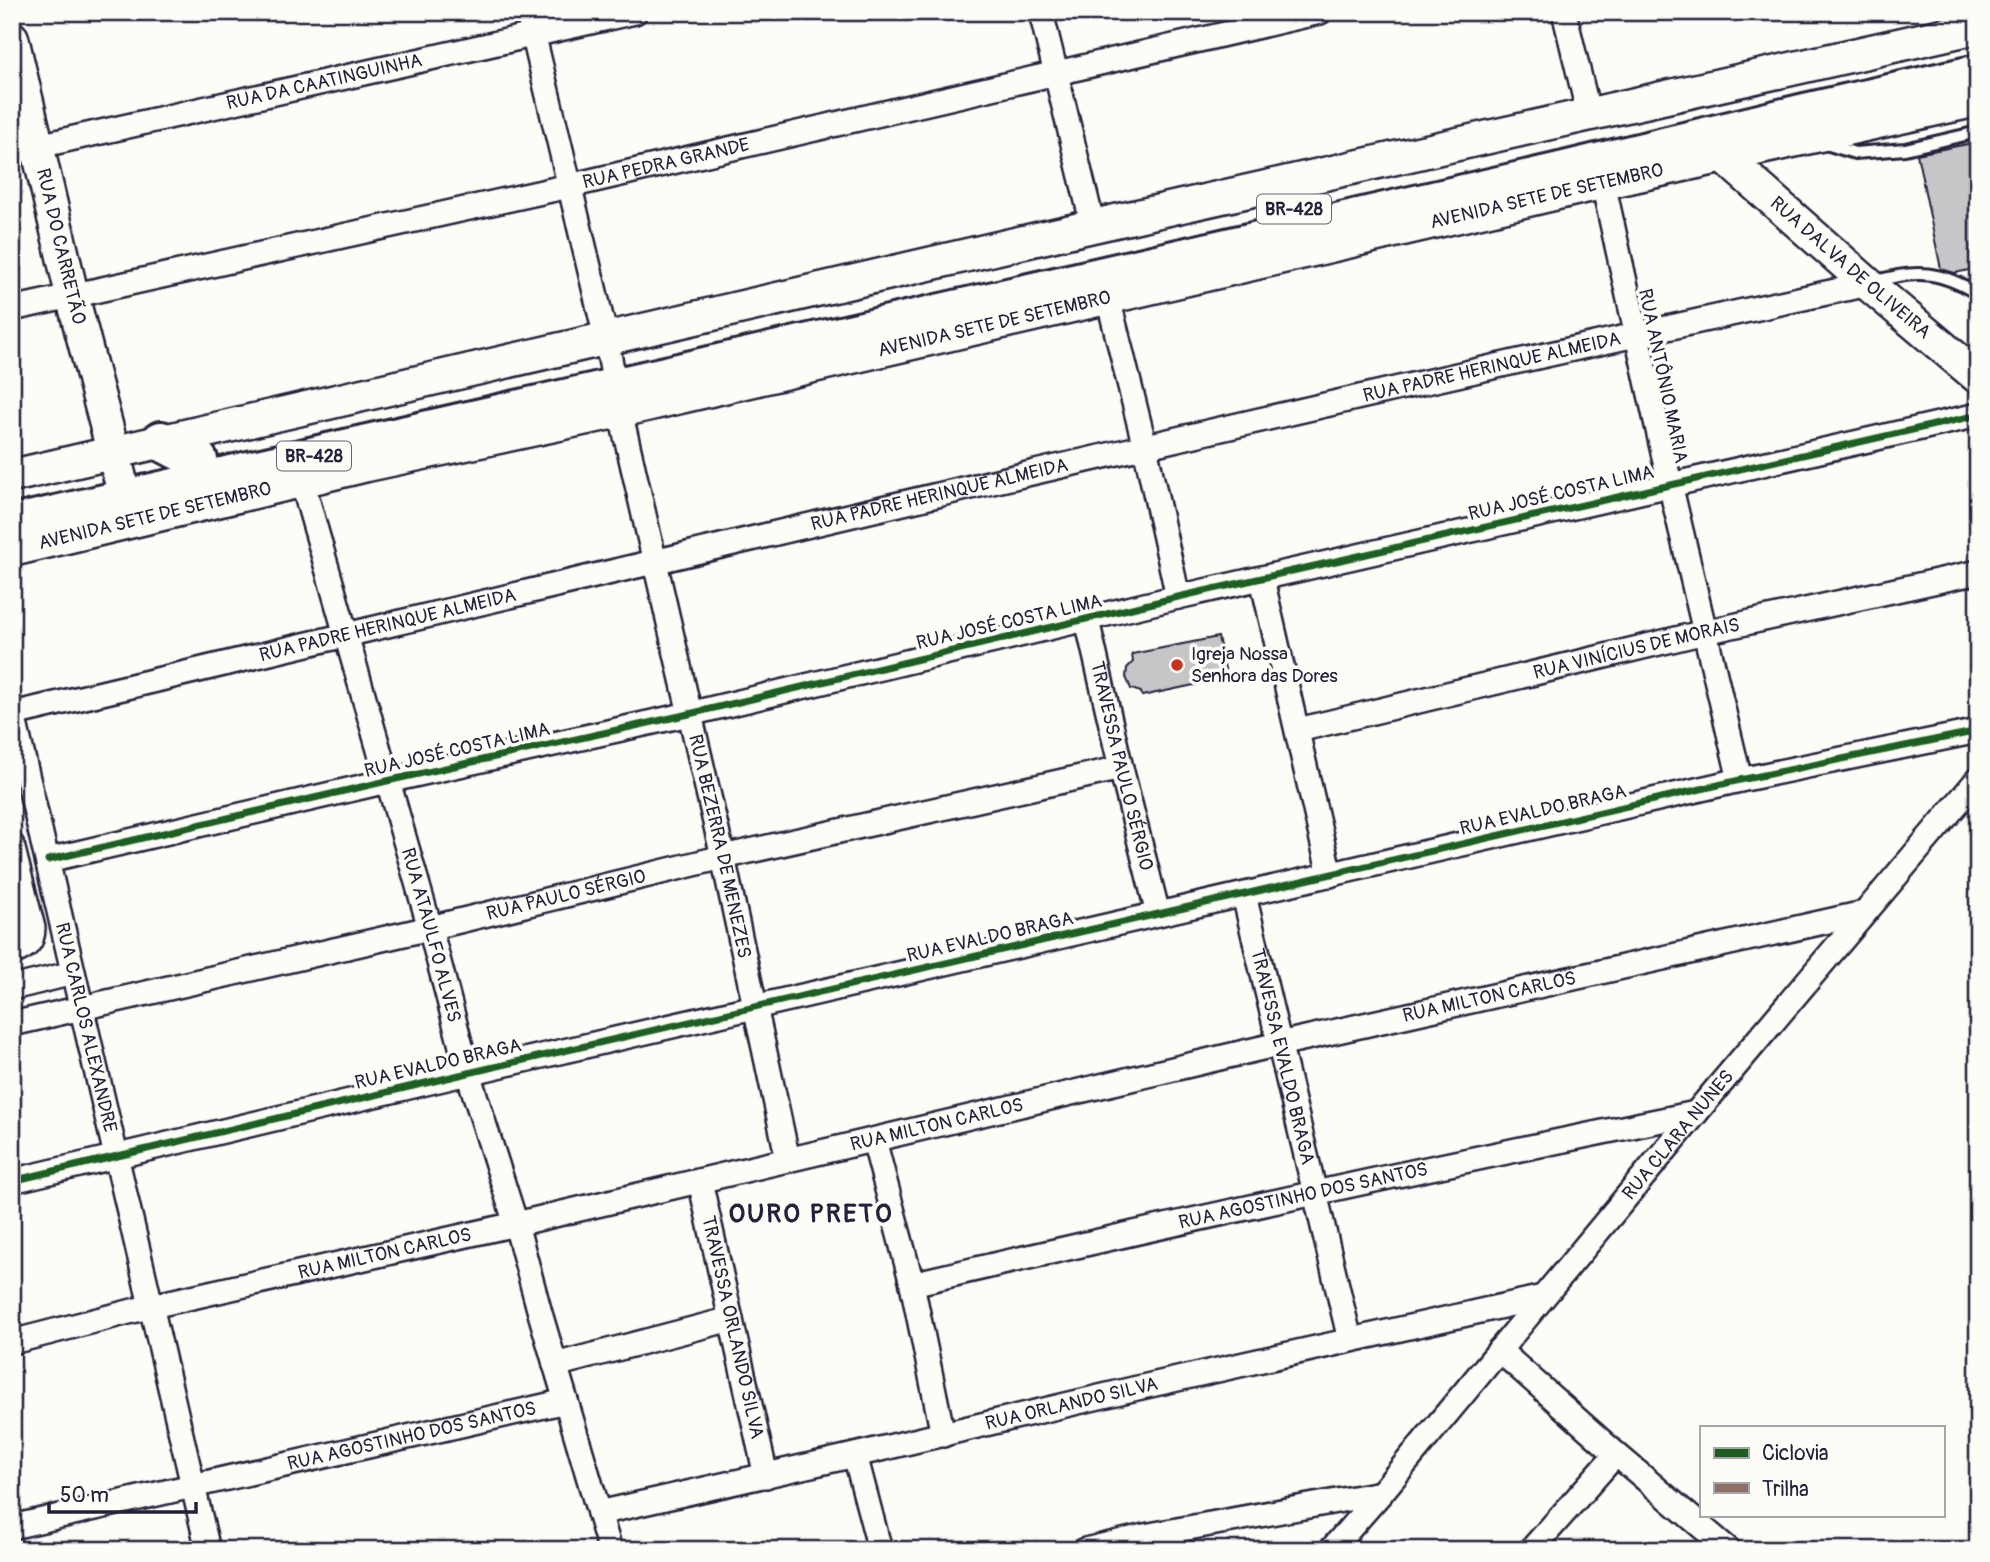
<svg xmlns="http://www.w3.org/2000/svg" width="1990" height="1562" viewBox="0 0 1990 1562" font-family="Pangolin,sans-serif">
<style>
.building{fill:#c6c6c8;stroke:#22223b;stroke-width:2}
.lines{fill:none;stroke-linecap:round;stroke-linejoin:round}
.lane-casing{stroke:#22223b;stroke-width:16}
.street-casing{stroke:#22223b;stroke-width:28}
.secondary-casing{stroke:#22223b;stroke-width:37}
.highway-casing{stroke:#22223b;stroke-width:44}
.lane{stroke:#fdfcf7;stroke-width:10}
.street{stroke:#fdfcf7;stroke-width:23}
.secondary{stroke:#fdfcf7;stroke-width:32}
.highway{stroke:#fdfcf7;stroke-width:38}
.quiet{stroke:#8d6e63;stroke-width:5;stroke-dasharray:10 5;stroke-linecap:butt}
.cycleway-casing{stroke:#fdfcf7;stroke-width:11}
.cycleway{stroke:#1b5e20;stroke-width:7}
.poi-dot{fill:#c8321e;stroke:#fdfcf7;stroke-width:2.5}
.labels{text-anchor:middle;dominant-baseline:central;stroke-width:7;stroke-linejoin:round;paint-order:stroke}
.shield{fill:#fdfcf7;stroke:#646373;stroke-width:2}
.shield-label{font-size:18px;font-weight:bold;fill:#22223b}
.street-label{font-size:19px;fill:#22223b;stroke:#fdfcf7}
.poi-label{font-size:19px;fill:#22223b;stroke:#fdfcf7;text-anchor:start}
.district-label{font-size:26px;font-weight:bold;letter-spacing:2px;fill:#22223b;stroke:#fdfcf7}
</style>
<rect width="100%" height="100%" fill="#fdfcf7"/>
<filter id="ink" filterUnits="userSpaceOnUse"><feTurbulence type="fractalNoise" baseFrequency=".0143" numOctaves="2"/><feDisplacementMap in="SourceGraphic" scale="14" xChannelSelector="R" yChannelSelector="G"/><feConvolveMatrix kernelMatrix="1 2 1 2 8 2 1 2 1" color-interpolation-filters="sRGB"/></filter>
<g filter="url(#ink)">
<g class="building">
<polygon points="1978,142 1978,268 1955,273 1941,269 1917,154"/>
<polygon points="1218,637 1227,678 1142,696 1141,692 1131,689 1126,677 1127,668 1133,662 1132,654"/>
</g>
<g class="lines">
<g class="lane-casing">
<g id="lane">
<polyline points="1826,144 1855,153 1905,149 1978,132"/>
<path d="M1874 282C1916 269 1941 271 1978 294"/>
</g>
</g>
<g class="street-casing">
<g id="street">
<path id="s1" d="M528 12 606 338 620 411 723 857 788 1160"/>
<polyline points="1041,12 1093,226"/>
<polyline points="1564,12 1589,115"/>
<path id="s2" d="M12 152 635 12"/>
<polyline points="1603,183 1670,484 1740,780"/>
<polyline points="1108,298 1145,447 1178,597"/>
<path id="s3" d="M12 309 569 186 1320 12"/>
<path id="s4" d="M302 481 430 928 468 1073 516 1224 540 1313 610 1550"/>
<polyline points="1262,579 1330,875"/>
<path id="s5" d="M1087 620 1121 768 1158 914"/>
<path id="s6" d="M12 710 208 1550"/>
<path id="s7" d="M13 714C631 568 1247 418 1868 284"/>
<path id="s8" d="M1298 730 1705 632 1978 572"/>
<path d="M12 845 33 928C33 943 26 948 12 953"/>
<polyline points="48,860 387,781 689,714 1178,597 1978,415"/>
<path id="s9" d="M1244 895 1350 1340"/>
<polyline points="12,988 73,973"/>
<path id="s10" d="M12 1024 430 928 723 857 1121 768"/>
<polyline points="874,1140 912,1284 943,1435"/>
<polyline points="12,1181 468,1073 1740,780 1978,731"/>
<path id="s11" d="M700 1181 766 1476"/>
<path id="s12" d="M912 1284C1172 1223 1434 1166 1696 1113"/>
<path id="s13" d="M12 1342 152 1306 516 1224 1279 1044 1864 913"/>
<polyline points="1499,1350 1616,1454 1729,1550"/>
<polyline points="555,1365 731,1319"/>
<polyline points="855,1455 880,1550"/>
<path id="s14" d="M599 1513 855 1455 1133 1389 1543 1297"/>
<path id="s15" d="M12 1527 566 1401"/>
<polyline points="1085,1550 1144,1536 1381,1493"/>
<path id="s16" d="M1331 1550 1381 1493 1696 1113 1978 779"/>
<polyline points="1531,1550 1616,1454"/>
</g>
</g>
<g class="secondary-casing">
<g id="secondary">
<path id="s17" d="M12 38 72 295 120 478"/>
<path id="s18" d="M1724 157 1868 284 1978 377"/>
<polyline points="12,476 1093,226 1978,27"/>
<path id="s19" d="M12 550 367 465 620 411 1575 189 1978 100"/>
</g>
</g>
<g class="highway-casing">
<g id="highway">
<polyline points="161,441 198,460"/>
<polyline points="12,525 1556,173 1801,114 1978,74"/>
</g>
</g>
<use href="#lane" class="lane"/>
<use href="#street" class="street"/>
<use href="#secondary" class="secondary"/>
<use href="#highway" class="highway"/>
<polyline class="quiet" points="12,714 13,714"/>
<g class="cycleway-casing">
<g id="cycleway">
<polyline points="48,860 387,781 689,714 1178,597 1978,415"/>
<polyline points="12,1181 468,1073 1740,780 1978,731"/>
</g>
</g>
<use href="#cycleway" class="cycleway"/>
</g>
</g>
<circle class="poi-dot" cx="1177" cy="665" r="7"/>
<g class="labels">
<g class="shield">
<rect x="1257" y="194.5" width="74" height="29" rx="5"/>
<rect x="277" y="441.5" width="74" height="29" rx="5"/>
</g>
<g class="shield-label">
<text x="1294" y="209">BR-428</text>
<text x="314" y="456">BR-428</text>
</g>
<g class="street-label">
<text stroke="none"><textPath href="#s2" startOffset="320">RUA DA CAATINGUINHA</textPath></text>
<text stroke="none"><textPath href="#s3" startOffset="670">RUA PEDRA GRANDE</textPath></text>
<text stroke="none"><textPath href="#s19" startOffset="1575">AVENIDA SETE DE SETEMBRO</textPath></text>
<text stroke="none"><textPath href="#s17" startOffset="214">RUA DO CARRETÃO</textPath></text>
<text stroke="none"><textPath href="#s18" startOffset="168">RUA DALVA DE OLIVEIRA</textPath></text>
<text stroke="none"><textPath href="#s19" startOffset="1008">AVENIDA SETE DE SETEMBRO</textPath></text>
<text stroke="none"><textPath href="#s7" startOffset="1519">RUA PADRE HERINQUE ALMEIDA</textPath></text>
<text transform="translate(1663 376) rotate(78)">RUA ANTÔNIO MARIA</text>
<text transform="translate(1561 493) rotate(-13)">RUA JOSÉ COSTA LIMA</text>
<text stroke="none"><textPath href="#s7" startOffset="952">RUA PADRE HERINQUE ALMEIDA</textPath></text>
<text stroke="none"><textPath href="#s19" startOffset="147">AVENIDA SETE DE SETEMBRO</textPath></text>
<text transform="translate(1009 622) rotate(-13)">RUA JOSÉ COSTA LIMA</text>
<text stroke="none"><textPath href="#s7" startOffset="385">RUA PADRE HERINQUE ALMEIDA</textPath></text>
<text stroke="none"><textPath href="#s8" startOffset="348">RUA VINÍCIUS DE MORAIS</textPath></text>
<text transform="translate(457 750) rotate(-13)">RUA JOSÉ COSTA LIMA</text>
<text stroke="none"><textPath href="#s5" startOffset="150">TRAVESSA PAULO SÉRGIO</textPath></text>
<text transform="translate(1543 810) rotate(-13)">RUA EVALDO BRAGA</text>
<text stroke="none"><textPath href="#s1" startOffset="856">RUA BEZERRA DE MENEZES</textPath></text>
<text stroke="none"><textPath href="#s10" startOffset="569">RUA PAULO SÉRGIO</textPath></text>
<text stroke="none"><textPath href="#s4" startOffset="472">RUA ATAULFO ALVES</textPath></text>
<text transform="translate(990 937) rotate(-13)">RUA EVALDO BRAGA</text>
<text stroke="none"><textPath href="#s13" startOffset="1517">RUA MILTON CARLOS</textPath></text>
<text stroke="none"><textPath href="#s6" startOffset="326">RUA CARLOS ALEXANDRE</textPath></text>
<text stroke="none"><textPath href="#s9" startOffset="166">TRAVESSA EVALDO BRAGA</textPath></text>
<text transform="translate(438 1064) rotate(-13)">RUA EVALDO BRAGA</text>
<text stroke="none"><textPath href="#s13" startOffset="950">RUA MILTON CARLOS</textPath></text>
<text stroke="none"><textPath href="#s16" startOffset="541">RUA CLARA NUNES</textPath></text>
<text stroke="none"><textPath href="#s12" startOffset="401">RUA AGOSTINHO DOS SANTOS</textPath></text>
<text stroke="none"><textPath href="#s13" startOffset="383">RUA MILTON CARLOS</textPath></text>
<text stroke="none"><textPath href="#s11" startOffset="150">TRAVESSA ORLANDO SILVA</textPath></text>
<text stroke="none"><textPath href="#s14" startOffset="485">RUA ORLANDO SILVA</textPath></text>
<text stroke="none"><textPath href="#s15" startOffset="410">RUA AGOSTINHO DOS SANTOS</textPath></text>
</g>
<g class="poi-label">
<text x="1191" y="654">Igreja Nossa<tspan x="1191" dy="22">Senhora das Dores</tspan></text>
</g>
<g class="district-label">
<text x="811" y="1214">OURO PRETO</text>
</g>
</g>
<rect width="1990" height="1562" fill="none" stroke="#fdfcf7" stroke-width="42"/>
<rect x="21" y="21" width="1948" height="1520" fill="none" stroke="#22223b" stroke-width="2.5" filter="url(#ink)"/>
<rect x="1700" y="1426" width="245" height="91" fill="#fdfcf7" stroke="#a5a5ac" stroke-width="2"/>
<rect x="1714" y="1448" width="35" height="10" fill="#1b5e20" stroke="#a5a5ac" stroke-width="2"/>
<text x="1762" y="1460" font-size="21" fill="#22223b">Ciclovia</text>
<rect x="1714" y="1483" width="35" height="10" fill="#8d6e63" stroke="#a5a5ac" stroke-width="2"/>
<text x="1762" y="1496" font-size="21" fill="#22223b">Trilha</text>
<path d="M49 1502v10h147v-10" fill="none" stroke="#22223b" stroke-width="3.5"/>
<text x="60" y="1502" font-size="21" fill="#22223b" stroke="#fdfcf7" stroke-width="5" paint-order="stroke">50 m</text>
</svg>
